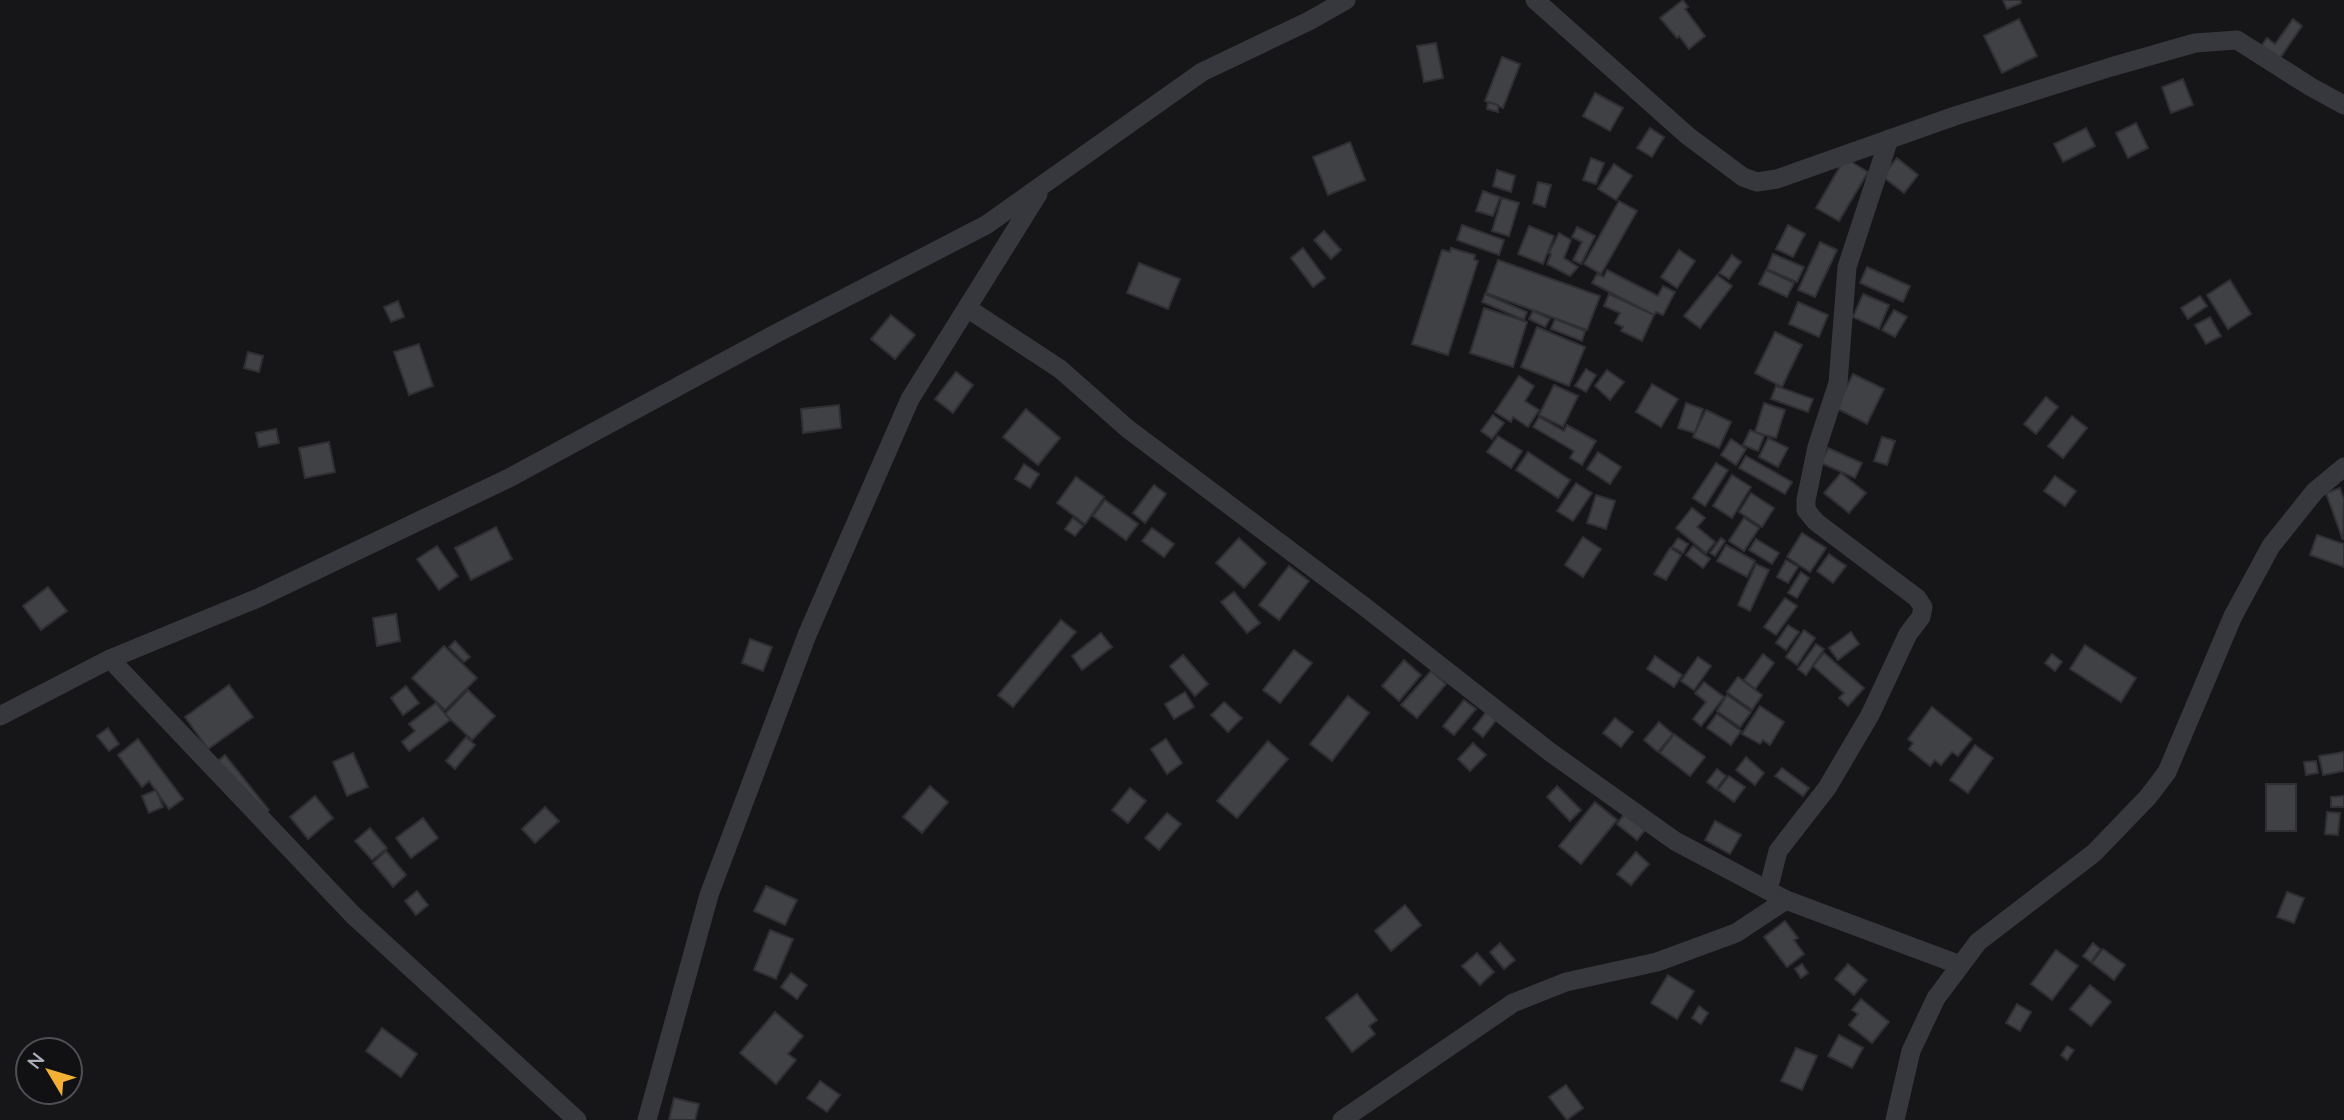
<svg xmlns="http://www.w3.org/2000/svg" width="2344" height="1120" viewBox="0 0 2344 1120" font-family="'Nunito Sans',sans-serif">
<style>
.building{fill:#404145;stroke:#303034;stroke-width:2}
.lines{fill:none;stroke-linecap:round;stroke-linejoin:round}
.street{stroke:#37383d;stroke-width:19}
</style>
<rect width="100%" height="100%" fill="#161618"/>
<g class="building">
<polygon points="1683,0 1688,7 1685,9 1705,36 1689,49 1679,36 1677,38 1660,18"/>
<polygon points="2003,0 2020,0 2021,3 2007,9"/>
<polygon points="2019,19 2037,56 2002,73 1984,36"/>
<polygon points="2293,19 2302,26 2278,61 2260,48 2267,38 2275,44"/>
<polygon points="1436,43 1443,78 1424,82 1417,46"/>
<polygon points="1502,57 1520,64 1503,108 1485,101"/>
<polygon points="2183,79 2193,105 2171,113 2162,87"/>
<polygon points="1595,93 1623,108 1610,131 1583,116"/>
<polygon points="1488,102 1498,105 1498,112 1487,109"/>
<polygon points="2136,123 2148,148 2128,158 2116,133"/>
<polygon points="1650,128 1664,137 1652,157 1637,148"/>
<polygon points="2086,128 2095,146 2063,162 2054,144"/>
<polygon points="1350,142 1365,180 1328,195 1313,157"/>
<polygon points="1591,158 1604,163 1596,184 1583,180"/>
<polygon points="1845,158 1868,172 1839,221 1816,208"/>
<polygon points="1897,158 1918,175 1904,193 1882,176"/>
<polygon points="1614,164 1632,176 1616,200 1598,189"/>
<polygon points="1497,170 1515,176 1511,192 1493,186"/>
<polygon points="1538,182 1551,185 1545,207 1533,203"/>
<polygon points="1483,191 1500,197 1493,216 1476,211"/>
<polygon points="1502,198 1519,203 1509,236 1492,231"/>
<polygon points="1619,201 1637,211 1601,274 1584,264"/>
<polygon points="1462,225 1504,240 1499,255 1457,240"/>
<polygon points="1788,225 1805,234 1793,257 1776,249"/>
<polygon points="1529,226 1554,236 1543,264 1518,254"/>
<polygon points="1577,227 1595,236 1581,264 1573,260 1582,242 1572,237"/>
<polygon points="1324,231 1341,250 1331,259 1314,240"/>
<polygon points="1559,233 1571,240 1564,258 1578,267 1570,276 1547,264 1551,254 1549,253"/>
<polygon points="1820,242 1837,250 1815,297 1798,290"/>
<polygon points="1303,248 1325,278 1313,287 1291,258"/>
<polygon points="1451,248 1475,255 1474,260 1478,261 1448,355 1412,344 1442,250 1450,252"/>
<polygon points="1679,250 1695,261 1677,288 1661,277"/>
<polygon points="1773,254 1804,267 1797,282 1767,269"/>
<polygon points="1732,255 1741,262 1729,279 1719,273"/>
<polygon points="1498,260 1600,296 1587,330 1486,293"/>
<polygon points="1139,263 1180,279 1168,309 1127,293"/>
<polygon points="1867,267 1910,286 1903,302 1860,283"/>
<polygon points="1607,270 1658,296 1663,286 1675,292 1663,315 1656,312 1654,315 1592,283 1597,274 1604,277"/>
<polygon points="1766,270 1794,283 1787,297 1759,284"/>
<polygon points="1717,275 1732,286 1700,328 1684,316"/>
<polygon points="2230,280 2251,314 2228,329 2207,295"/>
<polygon points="1485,294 1527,312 1524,320 1482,302"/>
<polygon points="1609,294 1654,315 1642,341 1621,331 1623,327 1615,323 1620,313 1604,306"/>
<polygon points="1863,294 1889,305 1879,329 1853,317"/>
<polygon points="2200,296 2207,306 2188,319 2181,308"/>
<polygon points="398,301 404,317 391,322 384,307"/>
<polygon points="1798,302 1828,315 1819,337 1789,324"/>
<polygon points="1484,308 1527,322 1513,367 1470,353"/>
<polygon points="1894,310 1907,317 1895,337 1882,330"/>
<polygon points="1533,311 1550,319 1545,327 1529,319"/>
<polygon points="891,315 915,335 895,359 871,339"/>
<polygon points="2210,317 2221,336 2206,344 2195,325"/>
<polygon points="1555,319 1585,331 1582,341 1551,329"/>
<polygon points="1537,327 1585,347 1569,386 1521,367"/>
<polygon points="1775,332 1802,345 1782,387 1755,373"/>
<polygon points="419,344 433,386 409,395 394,352"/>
<polygon points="248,352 263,356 259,372 244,368"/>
<polygon points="1586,369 1596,375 1586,392 1575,386"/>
<polygon points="1607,370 1624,382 1610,400 1595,386"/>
<polygon points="956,372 973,385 953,413 935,399"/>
<polygon points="1853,374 1884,389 1867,424 1836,408"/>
<polygon points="1519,376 1534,386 1525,401 1539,410 1528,427 1513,417 1511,422 1495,412"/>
<polygon points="1652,384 1678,399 1661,427 1636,412"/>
<polygon points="1554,385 1578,396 1563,427 1539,415"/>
<polygon points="1776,386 1813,399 1808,412 1771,399"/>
<polygon points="2046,397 2058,407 2036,434 2024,424"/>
<polygon points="1686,403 1703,409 1695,433 1678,428"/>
<polygon points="1764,403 1785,410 1776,438 1755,432"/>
<polygon points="839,405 841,428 803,433 801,409"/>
<polygon points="1026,409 1060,438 1038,465 1003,437"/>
<polygon points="1706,410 1731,422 1719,448 1693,437"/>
<polygon points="1493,415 1504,423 1492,439 1481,431"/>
<polygon points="2072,416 2087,428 2063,458 2048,446"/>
<polygon points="1539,417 1564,431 1567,425 1596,441 1582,465 1570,458 1574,451 1533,427"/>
<polygon points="276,429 279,443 259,447 256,433"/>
<polygon points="1750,430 1764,436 1758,451 1743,445"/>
<polygon points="1498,436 1522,451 1511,468 1487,452"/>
<polygon points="1882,437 1895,441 1887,465 1874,461"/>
<polygon points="1768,438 1788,448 1778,467 1759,457"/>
<polygon points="1731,439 1746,449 1736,465 1721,455"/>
<polygon points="329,442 335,472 305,478 299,448"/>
<polygon points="1828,448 1862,463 1855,478 1821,463"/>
<polygon points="1528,452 1570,480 1558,498 1516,470"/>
<polygon points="1598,452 1621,467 1610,484 1587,469"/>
<polygon points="1746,456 1792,482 1785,494 1739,468"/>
<polygon points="1716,463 1728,470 1705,506 1693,498"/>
<polygon points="1024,464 1039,474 1030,488 1015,479"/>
<polygon points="1841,473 1866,493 1849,513 1824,493"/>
<polygon points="1732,475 1751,487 1732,518 1713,506"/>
<polygon points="2055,476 2076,491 2065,506 2044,491"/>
<polygon points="1076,477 1104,497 1085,524 1057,503"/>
<polygon points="1576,483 1592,493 1573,521 1557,511"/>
<polygon points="1154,485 1166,494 1145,523 1133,513"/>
<polygon points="2340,488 2344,500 2343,540 2326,493"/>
<polygon points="1751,493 1774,508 1762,527 1739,512"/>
<polygon points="1596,495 1615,501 1606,529 1587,523"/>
<polygon points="1105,500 1138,524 1126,540 1093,516"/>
<polygon points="1692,508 1705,518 1697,527 1715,542 1706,553 1676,528"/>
<polygon points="1073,518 1083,526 1075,536 1065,529"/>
<polygon points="1744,518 1759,528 1744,551 1729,541"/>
<polygon points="496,527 512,559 471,580 455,548"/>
<polygon points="1152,528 1174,544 1164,557 1142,541"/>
<polygon points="1802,533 1826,548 1810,572 1787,557"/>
<polygon points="2317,535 2344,544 2344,567 2310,555"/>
<polygon points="1583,537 1601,549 1583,577 1565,565"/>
<polygon points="1239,538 1266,563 1244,588 1216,563"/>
<polygon points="1678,538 1688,544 1683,553 1672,547"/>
<polygon points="1721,538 1725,541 1715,556 1710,553"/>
<polygon points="1756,539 1779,553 1772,564 1749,550"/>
<polygon points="1726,545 1755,561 1747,577 1717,561"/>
<polygon points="437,546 458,576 439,590 417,559"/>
<polygon points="1693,546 1710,559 1703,568 1686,555"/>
<polygon points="1670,548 1681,555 1666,580 1654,574"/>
<polygon points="1829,554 1846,566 1833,583 1817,571"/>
<polygon points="1786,560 1798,567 1788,583 1777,577"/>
<polygon points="1756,564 1769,570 1750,611 1738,605"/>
<polygon points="1289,566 1309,581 1279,620 1259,605"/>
<polygon points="1801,572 1809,578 1797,598 1788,593"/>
<polygon points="48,587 67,611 41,630 23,606"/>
<polygon points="1234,592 1260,623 1247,633 1221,602"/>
<polygon points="1785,598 1797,606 1776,635 1764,627"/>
<polygon points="396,614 400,641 377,646 373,618"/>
<polygon points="1061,620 1076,632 1013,707 998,695"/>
<polygon points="1788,625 1799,632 1786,650 1776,643"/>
<polygon points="1804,630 1815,638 1797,665 1786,657"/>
<polygon points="1851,632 1859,644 1838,660 1829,648"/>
<polygon points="1101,633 1112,647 1082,670 1072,656"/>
<polygon points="750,639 772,647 763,671 742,663"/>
<polygon points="455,641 470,657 464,662 449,647"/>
<polygon points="1816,644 1824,649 1806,675 1798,669"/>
<polygon points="2085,645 2136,678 2121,702 2070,669"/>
<polygon points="444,646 477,678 445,710 412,678"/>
<polygon points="1294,650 1312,663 1280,703 1263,690"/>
<polygon points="1824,653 1864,688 1848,706 1839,698 1844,693 1813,666"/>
<polygon points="1763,654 1774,663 1755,689 1744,680"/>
<polygon points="2052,654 2062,662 2055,671 2045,663"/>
<polygon points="1183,655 1208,684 1195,696 1170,666"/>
<polygon points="1655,656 1682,675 1674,687 1647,669"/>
<polygon points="1698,657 1711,666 1694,690 1681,681"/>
<polygon points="1404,660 1421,675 1399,701 1382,686"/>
<polygon points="1431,671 1446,684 1417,718 1401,705"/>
<polygon points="1738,677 1762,695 1752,710 1727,692"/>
<polygon points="1704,682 1724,697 1701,726 1693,719 1706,702 1695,693"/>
<polygon points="229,685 253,717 208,749 185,717"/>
<polygon points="406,686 419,703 403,715 391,698"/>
<polygon points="468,690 495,716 472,740 445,714"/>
<polygon points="1185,692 1194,707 1174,719 1165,704"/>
<polygon points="1727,695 1751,712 1740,727 1717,711"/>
<polygon points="1348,696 1369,713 1332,761 1310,744"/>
<polygon points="1464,700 1476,709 1454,735 1443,726"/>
<polygon points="1224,702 1242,718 1228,732 1211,715"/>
<polygon points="436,703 450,720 409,751 402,742 415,731 409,724"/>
<polygon points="1760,706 1784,722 1770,745 1763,740 1760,744 1742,734"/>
<polygon points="1932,707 1972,739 1958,756 1952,752 1941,765 1935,760 1930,766 1909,749 1913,743 1908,739"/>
<polygon points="1487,711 1497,719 1483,737 1473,729"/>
<polygon points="1717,714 1741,731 1731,745 1707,728"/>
<polygon points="1615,718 1633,732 1621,747 1603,733"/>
<polygon points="1659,722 1673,734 1658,752 1644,740"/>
<polygon points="108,728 119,744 109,751 97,736"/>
<polygon points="1674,734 1705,757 1690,776 1660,753"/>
<polygon points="466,737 475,745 455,769 446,761"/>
<polygon points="138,739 183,799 169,809 149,781 142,787 118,755"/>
<polygon points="1166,739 1182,763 1167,774 1151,749"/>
<polygon points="1268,741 1288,759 1237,818 1217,801"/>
<polygon points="1473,743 1486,755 1470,771 1458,759"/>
<polygon points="1975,745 1993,758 1968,793 1950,780"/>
<polygon points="2344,752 2344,771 2323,775 2319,756"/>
<polygon points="353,753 368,787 347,796 333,762"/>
<polygon points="225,755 269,810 257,820 213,765"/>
<polygon points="1746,757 1764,773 1755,785 1736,770"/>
<polygon points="2316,761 2318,773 2306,775 2304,762"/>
<polygon points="1782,768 1809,788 1803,796 1775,776"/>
<polygon points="1717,769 1726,776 1716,789 1707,782"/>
<polygon points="1729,776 1745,787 1734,802 1718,790"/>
<rect x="2266" y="784" width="30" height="47"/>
<polygon points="930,786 948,802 922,833 903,817"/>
<polygon points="1557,786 1581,810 1570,821 1547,797"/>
<polygon points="1130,788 1146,801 1128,823 1112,810"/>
<polygon points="156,790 163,807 149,813 142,796"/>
<polygon points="315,796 333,818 308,839 290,817"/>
<polygon points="2344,796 2344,807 2331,807 2331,797"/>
<polygon points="1595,802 1617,820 1581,864 1559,846"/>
<polygon points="545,807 559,821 535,843 522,829"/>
<polygon points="2327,812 2340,813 2338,835 2325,834"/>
<polygon points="1167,813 1181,824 1159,850 1145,838"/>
<polygon points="1625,813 1646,829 1637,840 1617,824"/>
<polygon points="423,818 438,838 411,858 396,838"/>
<polygon points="1715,821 1741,835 1730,854 1705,840"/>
<polygon points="370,828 387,848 372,860 355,841"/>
<polygon points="386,851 406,875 393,887 373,863"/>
<polygon points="1636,852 1649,864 1631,885 1617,874"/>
<polygon points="766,886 797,900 785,925 754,911"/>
<polygon points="417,891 428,905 416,915 405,901"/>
<polygon points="2287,892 2304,898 2294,923 2277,917"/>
<polygon points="1405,905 1421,925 1391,951 1375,931"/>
<polygon points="1785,921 1798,938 1794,940 1804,954 1787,967 1764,937"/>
<polygon points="770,930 793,939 776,979 754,970"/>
<polygon points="1500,943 1515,960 1504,969 1490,952"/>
<polygon points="2093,943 2100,949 2091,962 2083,956"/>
<polygon points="2103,949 2125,965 2114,980 2092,963"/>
<polygon points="2056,950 2078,966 2052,1000 2031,984"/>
<polygon points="1477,953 1494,972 1480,985 1462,966"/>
<polygon points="1802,964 1808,973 1801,978 1795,969"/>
<polygon points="1848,964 1867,980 1854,995 1835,979"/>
<polygon points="791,973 807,985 797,999 781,987"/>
<polygon points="1668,975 1694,991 1677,1019 1651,1003"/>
<polygon points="2090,985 2111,1002 2091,1026 2070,1009"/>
<polygon points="1357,994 1377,1020 1369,1026 1375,1034 1352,1052 1326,1018"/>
<polygon points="1861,999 1889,1022 1872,1043 1849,1025 1858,1014 1852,1010"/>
<polygon points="2017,1004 2031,1012 2020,1031 2006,1023"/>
<polygon points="1699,1006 1708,1013 1701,1024 1692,1018"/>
<polygon points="775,1012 803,1036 788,1054 796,1060 776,1084 740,1053"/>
<polygon points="382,1028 417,1054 401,1077 366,1051"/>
<polygon points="1839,1035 1863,1048 1852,1068 1828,1056"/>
<polygon points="2067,1046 2074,1050 2067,1060 2061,1055"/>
<polygon points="1796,1048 1817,1056 1802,1090 1781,1081"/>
<polygon points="820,1081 840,1095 827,1112 807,1098"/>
<polygon points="1566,1085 1583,1108 1567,1120 1549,1097"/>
<polygon points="674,1098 699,1104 695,1120 669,1120"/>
</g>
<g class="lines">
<g class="street">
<polyline points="1535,0 1688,136 1743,177 1757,182 1777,179 1955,116 2111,67 2195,43 2237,40 2311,87 2344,105"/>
<polyline points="967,308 1060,369 1128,429 1365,607 1550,752 1675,841 1786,900 1960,965"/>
<polyline points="110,659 353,915 577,1120"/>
<polyline points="0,716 110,659 258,598 511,477 777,333 986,225 1202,72 1309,21 1346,0"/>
<polyline points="1768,890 1778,851 1827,788 1870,715 1908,634 1921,617 1923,607 1917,598 1816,522 1806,510 1806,500 1817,447 1838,383 1847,267 1889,139"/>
<polyline points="647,1120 709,895 807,635 910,399 1038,194"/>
<polyline points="1342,1120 1513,1003 1566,982 1657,962 1736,933 1786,900"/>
<polyline points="1895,1120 1911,1051 1936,998 1978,942 2094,853 2148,797 2167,772 2233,616 2271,546 2315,491 2344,467"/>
</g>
</g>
<g transform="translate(49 1071) rotate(308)"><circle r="33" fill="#111113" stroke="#4d4f55" stroke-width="2"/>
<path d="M0-5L12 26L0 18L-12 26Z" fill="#f2b134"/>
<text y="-10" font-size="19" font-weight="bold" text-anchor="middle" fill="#a8adb8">N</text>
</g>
</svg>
